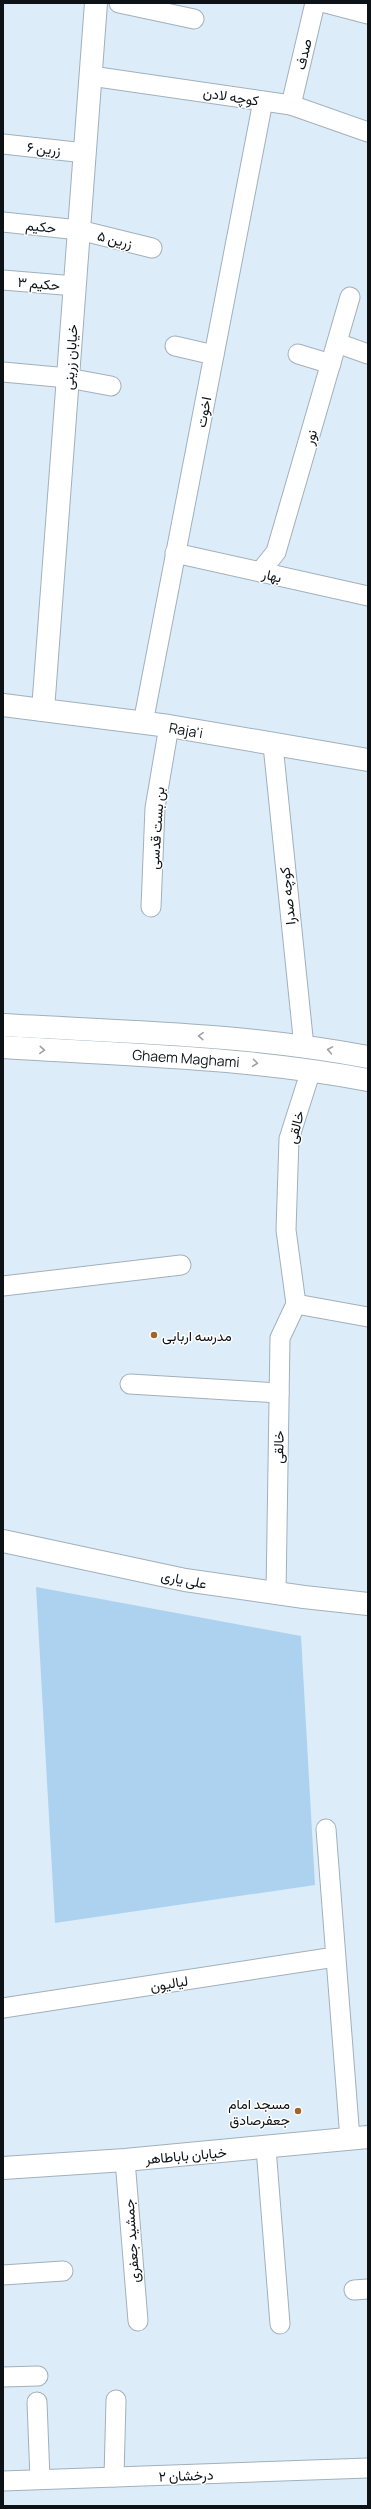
<svg xmlns="http://www.w3.org/2000/svg" width="371" height="2509" viewBox="0 0 371 2509" font-family="Manrope,Vazirmatn,sans-serif">
<style>
.grass{fill:#add2f0}
.lines{fill:none;stroke-linecap:round;stroke-linejoin:round}
.minor-casing{stroke:#a1b0bb;stroke-width:21}
.tertiary-casing{stroke:#a1b0bb;stroke-width:24}
.secondary-casing{stroke:#a1b0bb;stroke-width:24}
.minor{stroke:#fff;stroke-width:19}
.tertiary{stroke:#fff;stroke-width:22}
.secondary{stroke:#fff;stroke-width:22}
.oneway{stroke:#9ea0a2}
.poi-dot{fill:#a16528;stroke:#fff;stroke-width:1.5}
.labels{text-anchor:middle;dominant-baseline:central;stroke-width:3;stroke-linejoin:round;paint-order:stroke}
.street-label{font-size:14px;fill:#0c1216;stroke:#fff}
.poi-label{font-size:14px;fill:#0c1216;stroke:#fff;text-anchor:start}
</style>
<rect width="100%" height="100%" fill="#ddecf9"/>
<polygon class="grass" points="36,1587 301,1636 315,1885 55,1923"/>
<g class="lines">
<g class="minor-casing">
<g id="minor">
<polyline points="119,3 194,19"/>
<polyline points="326,3 368,14"/>
<polyline points="91,76 291,105 368,132"/>
<polyline points="291,105 315,3"/>
<polyline points="3,144 85,153"/>
<polyline points="3,222 79,230 152,248"/>
<polyline points="3,280 75,286"/>
<polyline points="337,343 368,354"/>
<polyline points="175,346 214,355"/>
<polyline points="298,354 331,364"/>
<polyline points="3,372 68,378 111,386"/>
<polyline points="175,553 368,596"/>
<polyline points="260,572 276,552 350,297"/>
<polyline points="143,723 263,101"/>
<polyline points="273,745 304,1047"/>
<polyline points="151,907 155,808 169,726"/>
<polyline points="3,1286 181,1265"/>
<polyline points="296,1304 368,1317"/>
<polyline points="130,1384 279,1393"/>
<polyline points="276,1594 280,1338 296,1304 286,1230 289,1139 311,1070"/>
<polyline points="326,1829 350,2139"/>
<polyline points="3,2008 335,1957"/>
<polyline points="266,2148 280,2324"/>
<polyline points="125,2160 138,2321"/>
<polyline points="3,2275 63,2271"/>
<polyline points="354,2290 368,2289"/>
<polyline points="3,2377 38,2376"/>
<polyline points="37,2402 40,2479"/>
<polyline points="114,2477 116,2400"/>
<polyline points="3,2481 368,2468"/>
</g>
</g>
<g class="tertiary-casing">
<polyline id="tertiary" points="3,1541 185,1580 304,1597 368,1604"/>
</g>
<g class="secondary-casing">
<g id="secondary">
<polyline points="3,705 169,726 368,760"/>
<polyline points="43,710 96,3"/>
<path d="M3 1025C125 1032 248 1034 368 1057"/>
<path d="M3 1047C125 1055 248 1057 368 1080"/>
<polyline points="3,2168 125,2160 368,2137"/>
</g>
</g>
<use href="#minor" class="minor"/>
<use href="#tertiary" class="tertiary"/>
<use href="#secondary" class="secondary"/>
</g>
<defs><path id="oneway-chevron" d="M-2-3.5L2.5 0L-2 3.5" fill="none" stroke-width="1.6" stroke-linecap="round" stroke-linejoin="round"/></defs>
<g class="oneway">
<use href="#oneway-chevron" transform="translate(201 1036) rotate(-177)"/>
<use href="#oneway-chevron" transform="translate(42 1050) rotate(3)"/>
<use href="#oneway-chevron" transform="translate(330 1050) rotate(-170)"/>
<use href="#oneway-chevron" transform="translate(255 1063) rotate(7)"/>
</g>
<g class="poi-dot">
<circle cx="154" cy="1335" r="4"/>
<circle cx="298" cy="2111" r="4"/>
</g>
<g class="labels">
<g class="street-label">
<text transform="translate(303 54) rotate(-77)">صدف</text>
<text transform="translate(231 96) rotate(9)">کوچه لادن</text>
<text transform="translate(44 148) rotate(6)">زرین ۶</text>
<text transform="translate(41 226) rotate(6)">حکیم</text>
<text transform="translate(115 239) rotate(14)">زرین ۵</text>
<text transform="translate(39 283) rotate(5)">حکیم ۳</text>
<text transform="translate(70 357) rotate(-86)">خیابان زرینی</text>
<text transform="translate(203 412) rotate(-79)">اخوت</text>
<text transform="translate(310 437) rotate(-74)">نور</text>
<text transform="translate(272 575) rotate(13)">بهار</text>
<text transform="translate(186 730) rotate(10)">Raja'i</text>
<text transform="translate(156 828) rotate(-86)">بن بست قدسی</text>
<text transform="translate(287 896) rotate(-96)">کوچه صدرا</text>
<text transform="translate(186 1058) rotate(4)">Ghaem Maghami</text>
<text transform="translate(295 1127) rotate(-76)">خالقی</text>
<text transform="translate(278 1447) rotate(-89)">خالقی</text>
<text transform="translate(184 1579) rotate(11)">علی یاری</text>
<text transform="translate(169 1983) rotate(-9)">لیالیون</text>
<text transform="translate(186 2155) rotate(-5)">خیابان باباطاهر</text>
<text transform="translate(131 2241) rotate(-94)">جمشید جعفری</text>
<text transform="translate(186 2475) rotate(-2)">درخشان ۲</text>
</g>
<g class="poi-label">
<text x="162" y="1335">مدرسه اربابی</text>
<text x="290" y="2103" text-anchor="end">مسجد امام<tspan x="290" dy="16">جعفرصادق</tspan></text>
</g>
</g>
<rect width="371" height="2509" fill="none" stroke="#0c1216" stroke-width="8"/>
</svg>
